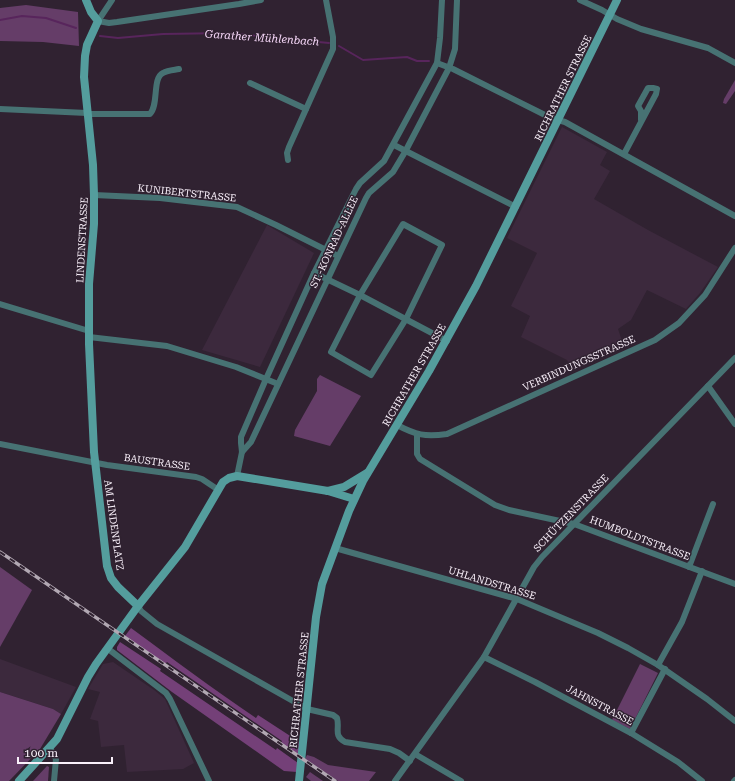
<svg xmlns="http://www.w3.org/2000/svg" width="735" height="781" viewBox="0 0 735 781" font-family="'Roboto Serif',serif">
<style>
.built{fill:#3c293d}
.green{fill:#653d68}
.forest{fill:#744078}
.lines{fill:none;stroke-linecap:round;stroke-linejoin:round}
.stream{stroke:#58255c;stroke-width:2}
.street{stroke:#477273;stroke-width:6}
.secondary{stroke:#549d9d;stroke-width:8}
.rail-casing{stroke:#b2a8b3;stroke-width:3.5}
.rail{stroke:#302231;stroke-width:2;stroke-dasharray:6;stroke-linecap:butt}
.labels{text-anchor:middle;dominant-baseline:central;stroke-width:3;stroke-linejoin:round;paint-order:stroke}
.street-label{font-size:10px;fill:#f9f0fa;stroke:#302231}
.water-label{font-size:11px;font-style:italic;fill:#f6d7f8;stroke:#302231}
</style>
<rect width="100%" height="100%" fill="#302231"/>
<g class="built">
<polygon points="562,127 607,152 600,165 610,171 594,199 648,230 718,267 700,293 686,309 647,290 631,320 618,329 624,347 573,370 567,360 521,337 530,316 511,306 537,253 507,238"/>
<polygon points="267,225 314,253 260,367 202,350"/>
<polygon points="0,659 76,687 61,714 53,709 0,692"/>
<polygon points="113,662 154,690 165,699 194,763 183,769 127,772 124,745 101,747 98,721 90,719 100,692 88,689 103,664"/>
</g>
<g class="green">
<polygon points="26,5 78,12 79,46 43,42 0,41 0,8"/>
<polygon points="735,80 735,91 726,104 723,103 724,99"/>
<polygon points="320,375 361,396 330,446 294,436 295,430 317,391 317,379"/>
<polygon points="0,567 32,590 0,647"/>
<polygon points="640,664 658,673 630,729 612,720"/>
<polygon points="0,692 53,709 61,714 40,749 9,781 0,781"/>
<polygon points="307,755 314,757 328,765 376,772 369,781 338,781 305,759"/>
<polygon points="47,766 49,767 48,781 33,781"/>
<polygon points="310,772 323,781 311,781 306,777"/>
</g>
<g class="forest">
<path d="M131 628C173 659 213 689 256 718L258 715 301 743 299 755 281 743 282 741 167 662 165 664 125 636Z"/>
<polygon points="120,642 161,669 160,671 276,750 277,748 298,763 297,772 284,771 172,692 117,650 117,647"/>
</g>
<g class="lines">
<g class="stream">
<polyline points="0,20 22,16 46,18 76,28"/>
<polyline points="100,36 118,38 163,34 227,33 329,43"/>
<polyline points="339,46 363,60 407,57 417,61 429,61"/>
</g>
<g class="street">
<polyline points="112,0 98,21 109,23 117,22 239,4 261,0"/>
<polyline points="580,0 602,10 617,19 641,29 708,48 735,63"/>
<polyline points="437,63 453,69 551,118 565,122 735,216"/>
<polyline points="250,83 306,109"/>
<polyline points="0,109 87,113"/>
<path d="M87 114H150C159 105 152 78 163 73 168 70 174 70 179 69"/>
<polyline points="394,145 516,207"/>
<polyline points="624,154 656,94 657,89 653,88 648,88 638,106 641,111 641,120"/>
<polyline points="288,160 287,153 289,147 333,49 333,37 326,0"/>
<polyline points="94,195 160,198 237,207 276,225 338,256"/>
<polygon points="403,224 442,245 406,319 371,375 331,352 360,295"/>
<polyline points="314,273 360,295 447,341"/>
<polyline points="0,304 89,331"/>
<polyline points="89,337 167,346 236,367 278,384"/>
<polyline points="708,386 735,424"/>
<path d="M397 425C416 435 425 437 447 434L655 340 679 323 705 295 735 248"/>
<polyline points="417,435 417,454 420,459 495,505 509,510 574,524 735,584"/>
<polyline points="0,444 107,465 196,477 202,479 217,489"/>
<polyline points="242,452 251,442 366,198 369,193 393,172 405,152 449,68 455,49 457,0"/>
<polyline points="237,476 242,452 241,443 241,437 266,379 314,273 356,189 360,183 384,161 437,63 440,38 442,0"/>
<polyline points="335,548 517,599 598,633 628,648 658,665 707,699 735,721"/>
<polyline points="689,567 713,504"/>
<path d="M138 606 141 611 157 624 307 709 333 715 337 718C340 729 333 735 345 742L390 749 399 753 410 761"/>
<polyline points="107,648 166,693 170,699 209,781"/>
<polyline points="484,657 535,682 631,733 678,762 702,781"/>
<polyline points="658,665 682,622 702,571"/>
<polyline points="631,733 665,669"/>
<polyline points="50,748 56,759 54,781"/>
<polyline points="415,754 461,781"/>
<polyline points="395,781 484,657 534,567 542,557 735,358"/>
<polyline points="734,781 735,780"/>
</g>
<g class="secondary">
<polyline points="86,0 91,12 98,21 87,45 85,56 84,77 93,165 94,195 94,224 89,284 89,344 94,452 107,566 111,578 118,587 138,606"/>
<polyline points="328,491 344,487 367,473"/>
<polyline points="19,781 57,739 88,677 96,664 138,606 185,547 223,482 229,478 237,476 328,491 354,499"/>
<polyline points="299,781 316,617 322,584 349,511 363,481 429,371 476,286 617,0"/>
</g>
<g class="rail-casing">
<polyline id="rail" points="0,552 335,781"/>
</g>
<use href="#rail" class="rail"/>
</g>
<g class="labels">
<g class="street-label">
<text transform="translate(563 88) rotate(-64)">RICHRATHER STRASSE</text>
<text transform="translate(187 193) rotate(6)">KUNIBERTSTRASSE</text>
<text transform="translate(82 240) rotate(-87)">LINDENSTRASSE</text>
<text transform="translate(334 242) rotate(-65)">ST.-KONRAD-ALLEE</text>
<text transform="translate(579 363) rotate(-24)">VERBINDUNGSSTRASSE</text>
<text transform="translate(414 375) rotate(-60)">RICHRATHER STRASSE</text>
<text transform="translate(157 462) rotate(8)">BAUSTRASSE</text>
<text transform="translate(571 513) rotate(-46)">SCHÜTZENSTRASSE</text>
<text transform="translate(114 525) rotate(82)">AM LINDENPLATZ</text>
<text transform="translate(640 538) rotate(21)">HUMBOLDTSTRASSE</text>
<text transform="translate(492 583) rotate(17)">UHLANDSTRASSE</text>
<text transform="translate(299 690) rotate(-84)">RICHRATHER STRASSE</text>
<text transform="translate(600 705) rotate(28)">JAHNSTRASSE</text>
</g>
<g class="water-label">
<text transform="translate(262 38) rotate(4)">Garather Mühlenbach</text>
</g>
</g>
<path d="M18 757v6h94v-6" fill="none" stroke="#f9f0fa" stroke-width="2"/>
<text x="24" y="757" font-size="12" fill="#f9f0fa" stroke="#302231" stroke-width="3" paint-order="stroke">100 m</text>
</svg>
